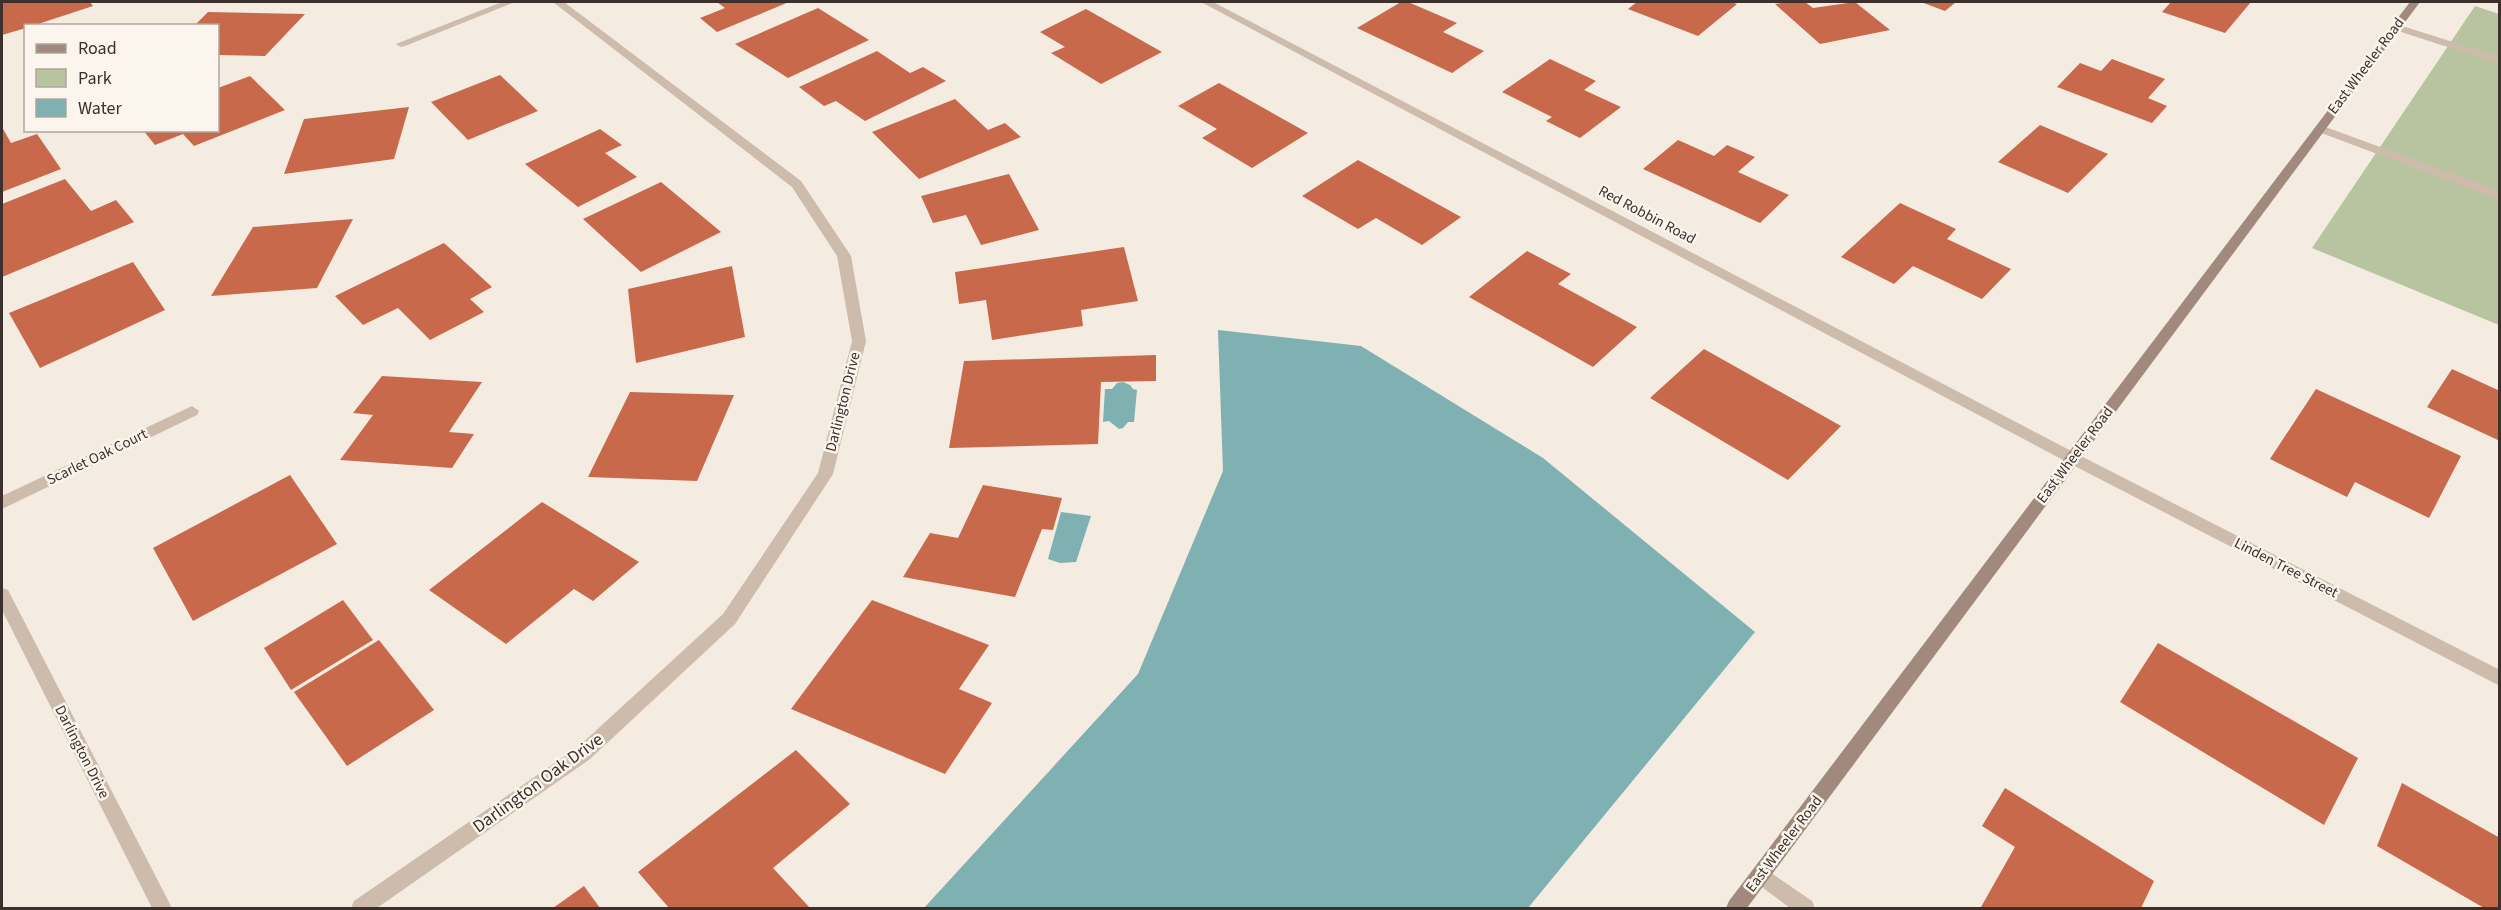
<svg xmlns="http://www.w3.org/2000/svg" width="2501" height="910" viewBox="0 0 2501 910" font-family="'Source Sans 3',sans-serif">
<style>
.green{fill:#b8c4a0}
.water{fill:#7fb0b2}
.building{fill:#c8694b}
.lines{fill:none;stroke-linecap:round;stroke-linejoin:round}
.lane{fill:#cdbbac;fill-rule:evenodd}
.street{fill:#cdbbac;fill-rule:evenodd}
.secondary{fill:#a18a7d;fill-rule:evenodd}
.labels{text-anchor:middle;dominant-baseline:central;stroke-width:5;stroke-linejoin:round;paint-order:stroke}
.street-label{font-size:15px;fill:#3b302b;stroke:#fbf5ee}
.near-street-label{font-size:18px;fill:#3b302b;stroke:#fbf5ee}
</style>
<rect width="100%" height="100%" fill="#f4ebe1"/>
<polygon class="green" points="2475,6 2499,14 2499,325 2312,248"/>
<g class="water">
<polygon points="1218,330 1361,346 1543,458 1755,632 1528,908 924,908 1138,674 1223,471"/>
<polygon points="1123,382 1130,385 1133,389 1137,390 1134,422 1128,422 1123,428 1119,429 1109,421 1103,422 1105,389 1112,389 1117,383"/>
<polygon points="1061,512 1091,516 1076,562 1060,563 1048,559"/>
</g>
<g class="building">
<polygon points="2,2 90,2 93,6 32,26 26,26 26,28 2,35"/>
<polygon points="717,2 789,2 717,32 700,18 725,8"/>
<polygon points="1401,2 1408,2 1457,23 1443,32 1484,51 1452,73 1357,28"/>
<polygon points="1637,2 1731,2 1737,4 1698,36 1628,9"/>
<polygon points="1788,2 1805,2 1813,8 1855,2 1890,30 1820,44 1775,4"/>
<polygon points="1921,2 1956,2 1945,11"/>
<polygon points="2171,2 2251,2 2225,33 2162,12"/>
<polygon points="818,8 869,40 788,78 735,44"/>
<polygon points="1086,9 1162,52 1101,84 1051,53 1065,47 1040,32"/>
<polygon points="208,12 305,14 265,56 218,55 218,26 194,26"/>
<polygon points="877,51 910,73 923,67 946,81 865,121 836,101 824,106 799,87"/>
<polygon points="1550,59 1596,81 1584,90 1621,107 1580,138 1546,121 1552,117 1502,92"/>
<polygon points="2112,59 2165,79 2148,98 2167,106 2152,123 2057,87 2080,63 2101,71"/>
<polygon points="500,75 538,111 468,140 431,102"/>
<polygon points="250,76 285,110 194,146 183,134 155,145 143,130 218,130 218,88"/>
<polygon points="1219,83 1308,133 1252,168 1202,138 1217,129 1178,106"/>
<polygon points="955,99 988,130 1005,123 1021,137 919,179 872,132"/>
<polygon points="409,107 394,159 284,174 304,119"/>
<polygon points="2040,125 2108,154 2068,193 1998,162"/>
<polygon points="2,127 11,143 37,134 61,169 2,192"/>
<polygon points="600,129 622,145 605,153 637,177 578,207 525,164"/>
<polygon points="1678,140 1714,156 1727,145 1755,157 1738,172 1789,195 1760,223 1643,169"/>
<polygon points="1358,160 1461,217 1422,245 1376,218 1358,229 1302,196"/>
<polygon points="1009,174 1039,230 981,245 966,215 933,223 921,196"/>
<polygon points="65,179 91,211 116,200 134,222 2,277 2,204"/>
<polygon points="661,182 721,232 641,272 583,219"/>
<polygon points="1900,203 1956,229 1947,239 2011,269 1982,299 1913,266 1894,284 1841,257"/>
<polygon points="353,219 317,288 211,296 253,227"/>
<polygon points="444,243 492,287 470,299 484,312 430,340 398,308 363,325 335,296"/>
<polygon points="1124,247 1138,301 1081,310 1083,326 992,340 986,300 959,304 955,272"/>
<polygon points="1527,251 1571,274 1558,284 1637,327 1593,367 1469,297"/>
<polygon points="133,262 165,310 40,368 9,313"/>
<polygon points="732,266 745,337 636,363 628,289"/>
<polygon points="1704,349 1841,426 1788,480 1650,398"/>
<polygon points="1156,355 1156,381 1101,382 1098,444 949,448 964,361"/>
<polygon points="2452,369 2500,391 2500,441 2427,407"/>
<polygon points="382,376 482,382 449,432 474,434 452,468 340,460 373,415 353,413"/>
<polygon points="2316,389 2461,456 2429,518 2355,482 2347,497 2270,459"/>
<polygon points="630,392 734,395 697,481 588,477"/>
<polygon points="290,475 337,544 193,621 153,548"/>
<polygon points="983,485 1062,498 1053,530 1042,529 1015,597 903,577 930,533 958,538"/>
<polygon points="542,502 639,562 593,601 574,589 506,644 429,590"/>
<polygon points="343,600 373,640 291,690 264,648"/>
<polygon points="872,600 989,645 959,689 992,703 945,774 791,709"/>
<polygon points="379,640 434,710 347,766 294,692"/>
<polygon points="2158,643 2358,758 2324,825 2120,702"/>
<polygon points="796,750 850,804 773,868 810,908 669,908 638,872"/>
<polygon points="2402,783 2500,838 2500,908 2484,908 2377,846"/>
<polygon points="2005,788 2154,881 2141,908 1981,907 2015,847 1982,826"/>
<polygon points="584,886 600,908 553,908"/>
</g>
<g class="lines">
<g class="lane">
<polygon points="2396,24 2500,57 2500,64 2392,29 2392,25"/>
<polygon points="2320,125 2500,191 2500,200 2316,131 2314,129"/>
</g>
<g class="street">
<polygon points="502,2 515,2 405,46 401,47 396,44"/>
<polygon points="553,2 564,2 801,181 851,256 866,341 833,474 735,624 590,759 377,908 351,908 354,901 578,747 723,614 818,473 852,341 837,256 792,187"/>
<polygon points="1201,2 1213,2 2077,454 2500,670 2500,686 2067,462"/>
<polygon points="192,406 199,411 197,415 2,509 2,496"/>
<polygon points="2,588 8,590 172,908 152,908 2,610"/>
<polygon points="1761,866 1812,901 1815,908 1790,908 1754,881 1751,875 1754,869"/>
</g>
<polygon class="secondary" points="2410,2 2420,2 1747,908 1726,908 1729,901"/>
</g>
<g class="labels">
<g class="street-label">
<text transform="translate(2366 66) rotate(-53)">East Wheeler Road</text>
<text transform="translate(1647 215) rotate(28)">Red Robbin Road</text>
<text transform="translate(843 402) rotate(-76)">Darlington Drive</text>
<text transform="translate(2075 455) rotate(-53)">East Wheeler Road</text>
<text transform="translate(97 457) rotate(-26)">Scarlet Oak Court</text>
<text transform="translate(2286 568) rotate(27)">Linden Tree Street</text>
<text transform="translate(82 752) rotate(63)">Darlington Drive</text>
<text transform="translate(1784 844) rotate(-53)">East Wheeler Road</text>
</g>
<g class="near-street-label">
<text transform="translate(538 783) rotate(-36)">Darlington Oak Drive</text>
</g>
</g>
<rect width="2501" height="910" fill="none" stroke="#3b302b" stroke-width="6"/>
<rect x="24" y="24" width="195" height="108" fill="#fbf5ee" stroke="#aea6a0" stroke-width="1.5"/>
<rect x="36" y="44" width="30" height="9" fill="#a18a7d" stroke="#aea6a0" stroke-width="1.5"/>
<text x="78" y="54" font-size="18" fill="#3b302b">Road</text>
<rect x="36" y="69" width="30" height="18" fill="#b8c4a0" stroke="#aea6a0" stroke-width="1.5"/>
<text x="78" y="84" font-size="18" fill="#3b302b">Park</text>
<rect x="36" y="99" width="30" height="18" fill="#7fb0b2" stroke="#aea6a0" stroke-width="1.5"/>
<text x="78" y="114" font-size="18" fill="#3b302b">Water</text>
</svg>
